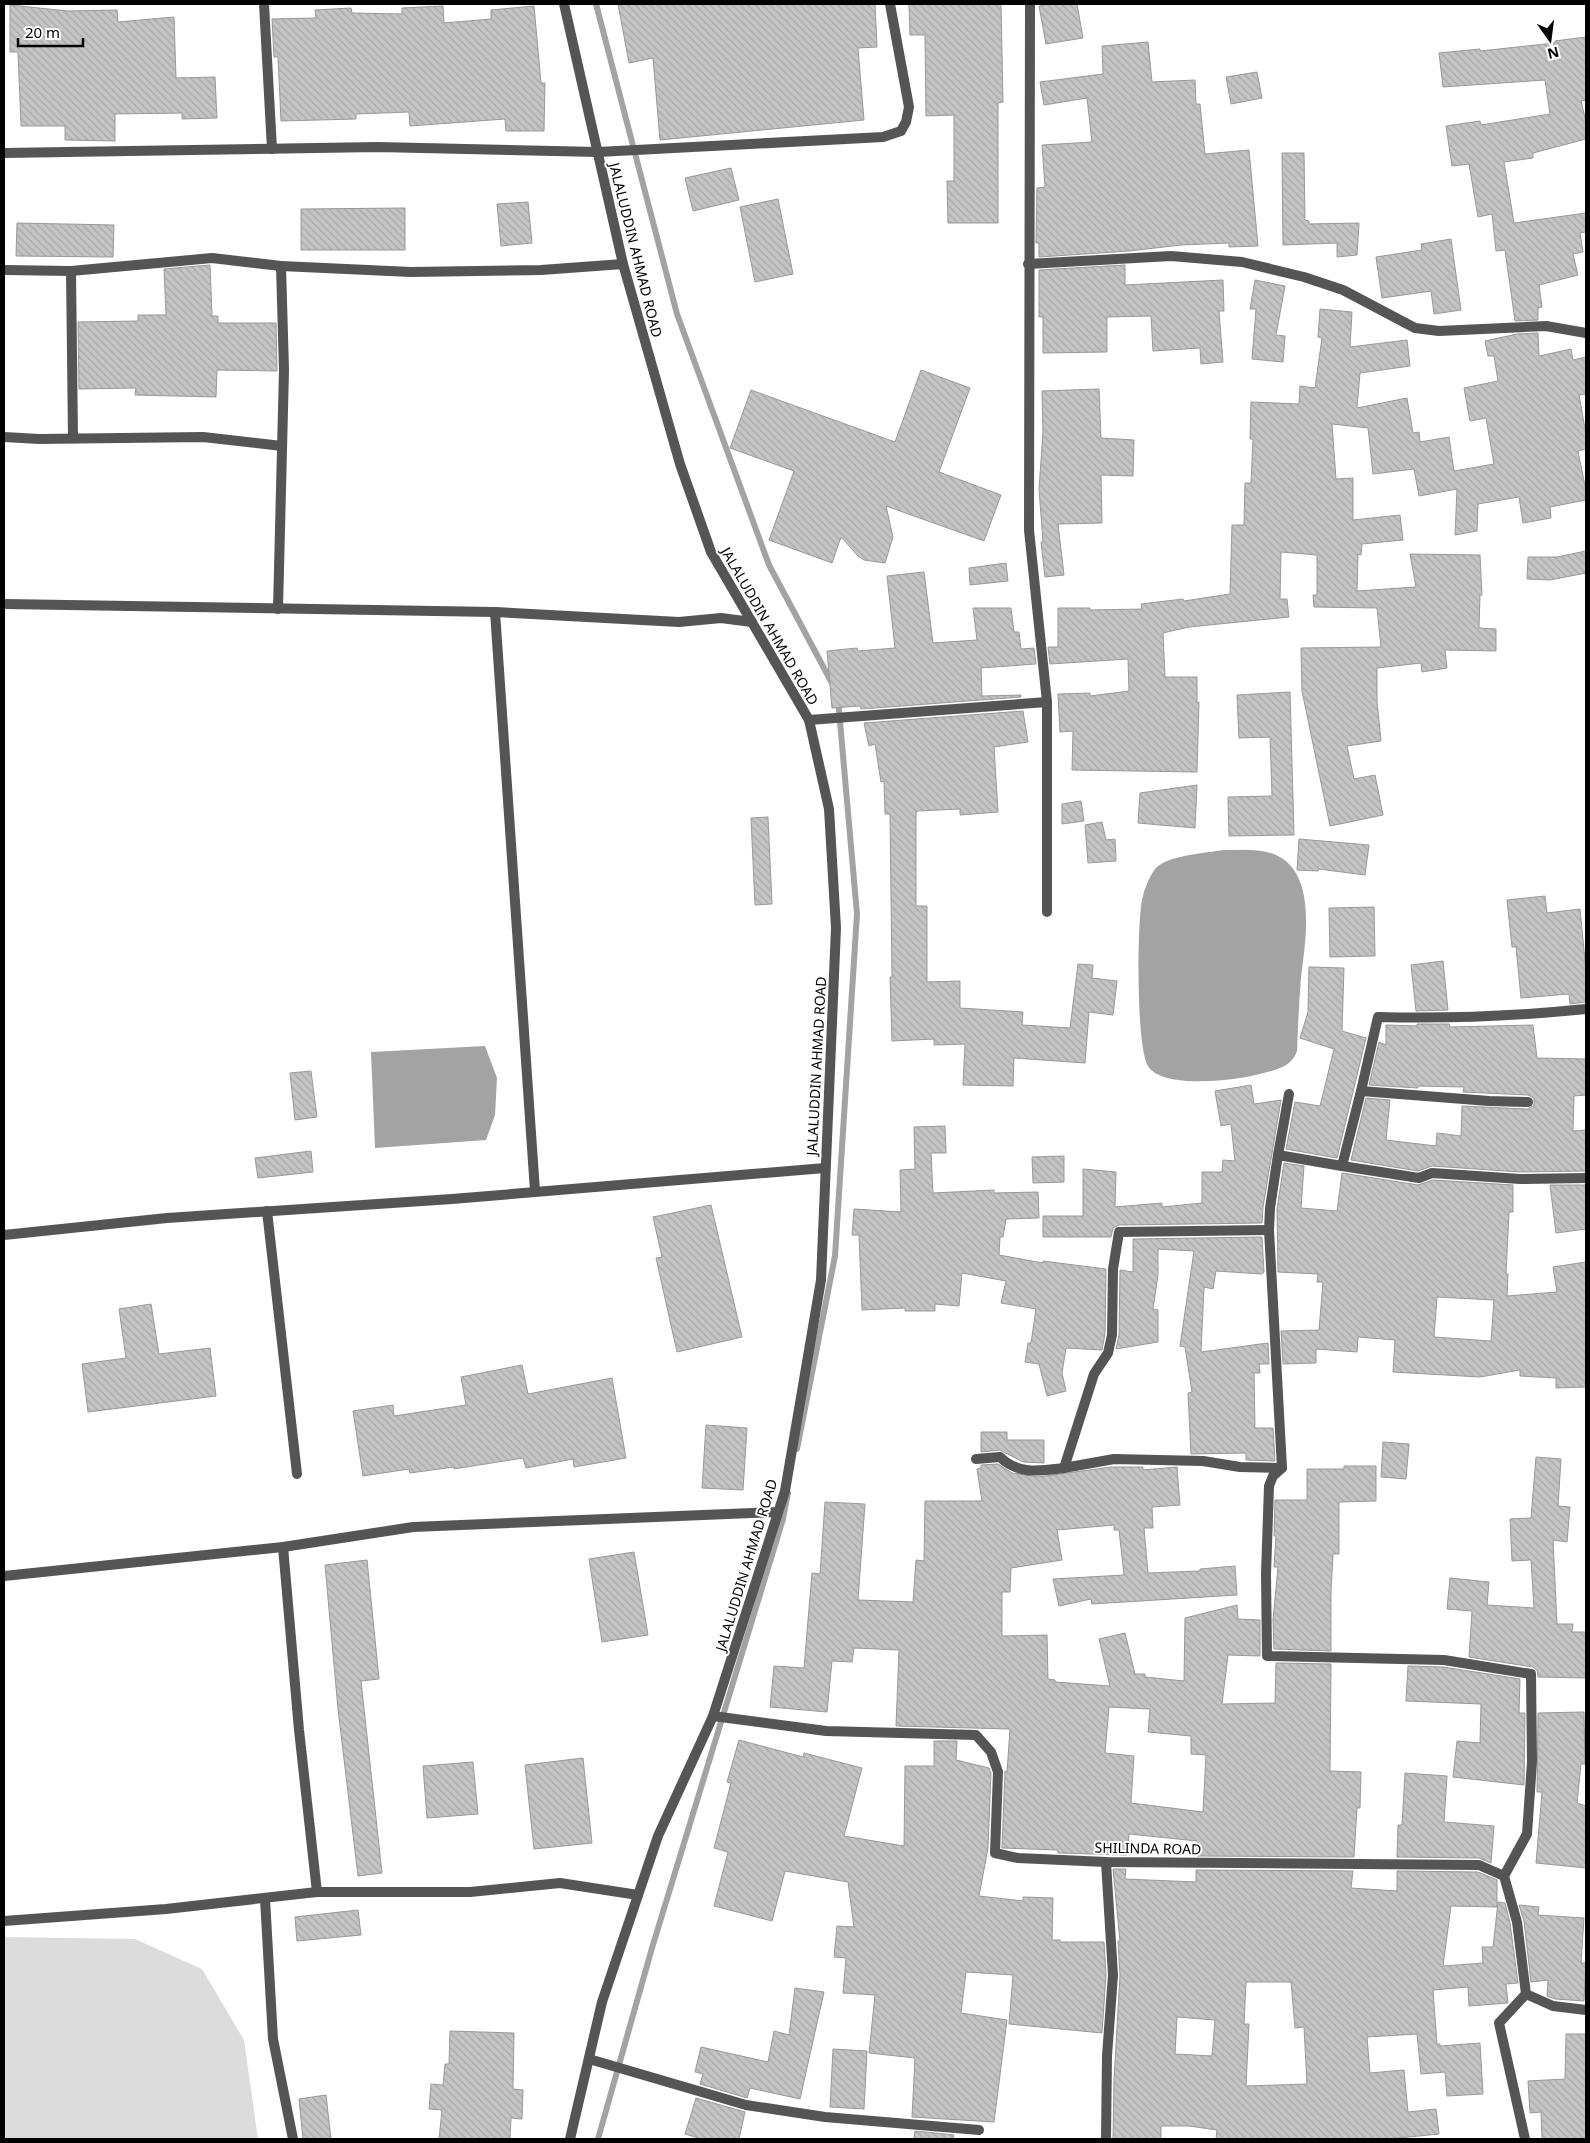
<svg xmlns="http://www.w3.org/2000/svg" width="1590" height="2143" viewBox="0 0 1590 2143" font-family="'Noto Sans',sans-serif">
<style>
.pitch{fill:#dcdcdc}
.water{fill:#a3a3a3}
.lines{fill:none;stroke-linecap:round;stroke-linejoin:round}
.stream{stroke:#a3a3a3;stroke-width:6}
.building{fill:url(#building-back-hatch);stroke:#999;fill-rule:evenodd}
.service{stroke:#555;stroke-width:10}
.minor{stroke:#555;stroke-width:10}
.tertiary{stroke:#555;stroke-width:10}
.labels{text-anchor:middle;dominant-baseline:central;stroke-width:4;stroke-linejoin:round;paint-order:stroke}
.street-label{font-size:14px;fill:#000;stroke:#fff}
</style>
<defs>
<pattern id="building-back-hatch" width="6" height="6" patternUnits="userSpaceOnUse" patternTransform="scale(1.25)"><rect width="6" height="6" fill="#c4c4c4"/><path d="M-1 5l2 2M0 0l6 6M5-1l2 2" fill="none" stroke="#a7a7a7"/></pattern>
</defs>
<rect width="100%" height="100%" fill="#fff"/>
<polygon class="pitch" points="4,1937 135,1939 202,1969 244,2040 258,2139 4,2139"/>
<g class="water">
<path d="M1224 850C1241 850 1260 848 1276 855 1318 874 1305 943 1301 978 1299 1002 1298 1026 1297 1051 1295 1057 1291 1062 1286 1065 1263 1079 1164 1093 1148 1066 1136 1046 1137 926 1142 900 1144 890 1149 877 1155 869 1167 855 1206 853 1224 850Z"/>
<polygon points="485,1046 497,1078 495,1115 486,1140 375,1148 371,1052"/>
</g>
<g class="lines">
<g class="stream">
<polyline points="596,4 677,314 769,565 833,685"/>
<polyline points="797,1449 835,1256 857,914 838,699"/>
<polyline points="598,2139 652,1948 783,1519 788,1493"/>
</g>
</g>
<g class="building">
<polygon points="618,4 875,4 877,47 858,48 864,120 660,140 653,58 629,63"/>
<polygon points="909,4 1001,4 1003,102 998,103 998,223 948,223 947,181 954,181 954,115 926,116 925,35 910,35"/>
<polygon points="1050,4 1077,4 1083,38 1046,44 1039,6"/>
<polygon points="10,5 68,11 117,10 118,22 174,17 176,78 215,77 217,118 182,119 182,113 115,114 115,141 65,140 65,126 21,126 18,52 10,52"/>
<polygon points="443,6 444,23 491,19 491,10 534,6 541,83 545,83 544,131 506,131 505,119 410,126 409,112 356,114 356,119 281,121 278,57 274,57 272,19 316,18 315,10 351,8 352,13 402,14 402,8"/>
<polygon points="1586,37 1586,100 1581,101 1586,122 1586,139 1533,153 1533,158 1504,162 1514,223 1586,213 1586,232 1580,233 1583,252 1573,254 1578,275 1539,285 1542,307 1538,308 1538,320 1515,321 1505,250 1496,251 1492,214 1478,217 1469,164 1452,166 1446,126 1480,121 1481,125 1550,114 1545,80 1443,87 1439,53 1480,49 1480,51 1555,43 1555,41"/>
<polygon points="1148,42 1152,82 1195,80 1196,104 1200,104 1205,154 1249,150 1258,246 1229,247 1229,243 1181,245 1129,251 1039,257 1039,243 1036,243 1037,188 1045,187 1042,145 1092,142 1087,98 1044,105 1040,82 1103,74 1102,46"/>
<polygon points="1257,72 1262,98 1231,104 1226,77"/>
<polygon points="1282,153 1304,153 1305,220 1309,221 1309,224 1359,223 1357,255 1337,257 1337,243 1283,245"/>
<polygon points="731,168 739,200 693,211 685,178"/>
<polygon points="778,199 793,274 755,282 740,207"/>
<polygon points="528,202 532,243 501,246 497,204"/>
<polygon points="405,208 405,250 301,250 301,209"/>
<polygon points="17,223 114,225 113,257 16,256"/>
<polygon points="1451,239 1461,310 1434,314 1431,291 1382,298 1376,257 1422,250 1421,244"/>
<polygon points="210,265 212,316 218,316 218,323 276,323 277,371 217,370 216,397 135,395 136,388 79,389 78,322 138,321 138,315 166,315 164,269"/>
<polygon points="1125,265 1125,285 1223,280 1224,311 1219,311 1223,362 1201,364 1200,348 1153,351 1151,316 1107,317 1107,352 1043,353 1043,317 1039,317 1039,270"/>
<polygon points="1255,280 1285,286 1276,335 1285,336 1283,362 1252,359 1256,309 1250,309"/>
<polygon points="1320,309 1352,312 1350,347 1407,340 1410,366 1360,373 1357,408 1407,398 1413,433 1419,432 1420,442 1449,437 1454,471 1494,464 1486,418 1470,421 1464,388 1498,381 1494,356 1488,356 1485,341 1517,334 1538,333 1539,356 1571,349 1573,360 1586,357 1586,394 1579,395 1586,434 1586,449 1578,451 1586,491 1586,500 1550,507 1551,518 1523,523 1519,497 1478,504 1477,531 1455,535 1457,489 1419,496 1414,469 1373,474 1368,428 1332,424 1336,479 1353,478 1353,520 1400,515 1403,540 1362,544 1361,555 1358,554 1357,591 1416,587 1410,554 1480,555 1482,595 1480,595 1479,628 1496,629 1496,651 1445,650 1447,668 1422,672 1421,663 1377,668 1377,701 1381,741 1347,746 1354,779 1375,775 1383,815 1330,826 1302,691 1301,648 1381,647 1377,608 1314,607 1313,595 1317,595 1317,555 1281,552 1280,599 1287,599 1289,617 1189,627 1163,633 1165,677 1197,677 1197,703 1199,702 1197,772 1072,770 1073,731 1060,732 1058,694 1090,693 1090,696 1129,691 1128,659 1050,664 1048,647 1058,647 1058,608 1090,608 1090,610 1142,609 1141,604 1183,599 1184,601 1230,594 1232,525 1244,525 1245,483 1251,483 1253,439 1250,439 1251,402 1299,404 1300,386 1315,388 1322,338 1318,337"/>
<polygon points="921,370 970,388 939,472 1001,495 984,541 886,506 893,537 885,563 864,560 858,556 841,537 832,563 769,540 794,471 730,448 751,390 895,442"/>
<polygon points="1099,389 1101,438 1134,440 1133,476 1101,475 1102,523 1058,524 1064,575 1045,577 1041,542 1043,542 1039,489 1043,432 1042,391"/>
<polygon points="1586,551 1586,573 1550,580 1527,579 1528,557 1557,557"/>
<polygon points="1006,563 1008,581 970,585 969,568"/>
<polygon points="924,572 933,643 977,640 973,608 1011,608 1014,632 1019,632 1021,649 1034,648 1036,664 981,668 982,696 1021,695 1021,697 861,709 860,706 832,708 827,651 857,648 858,651 895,648 887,576"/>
<polygon points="1290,692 1294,835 1229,836 1228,797 1272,796 1270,737 1239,738 1237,695"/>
<polygon points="1023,711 1028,742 994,747 998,812 960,815 960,809 918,811 916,813 916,906 927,906 927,982 960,981 960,1008 1023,1012 1022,1025 1070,1028 1078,964 1093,965 1092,978 1117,981 1113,1015 1089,1012 1085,1063 1014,1058 1013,1086 963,1085 965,1044 934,1045 934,1039 892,1041 890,977 892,977 890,814 885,814 884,781 881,782 875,744 869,746 864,723"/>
<polygon points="1197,785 1195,828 1138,823 1140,793"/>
<polygon points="1081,801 1084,821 1062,824 1062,804"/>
<polygon points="768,817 772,904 755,905 751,818"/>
<polygon points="1102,822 1106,840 1115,839 1116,861 1088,863 1085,825"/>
<polygon points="1299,839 1369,845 1365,875 1319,869 1318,871 1297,870"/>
<polygon points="1545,896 1547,913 1580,909 1586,970 1586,1002 1570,1004 1569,994 1521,998 1516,947 1512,947 1507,900"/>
<polygon points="1374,907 1375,956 1330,957 1329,908"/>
<polygon points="1443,961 1448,1010 1416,1011 1411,965"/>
<polygon points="1309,967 1344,968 1342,1031 1366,1038 1337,1158 1286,1149 1295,1102 1320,1106 1334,1049 1300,1038 1308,1012"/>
<polygon points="1417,1024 1449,1024 1450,1027 1533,1025 1537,1058 1586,1059 1586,1095 1574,1096 1573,1131 1586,1130 1586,1171 1520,1172 1432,1166 1418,1171 1351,1160 1366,1098 1390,1100 1386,1140 1436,1146 1437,1133 1461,1136 1462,1106 1528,1109 1534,1105 1534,1098 1528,1095 1463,1092 1464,1087 1418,1086 1418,1088 1369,1085 1379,1042 1386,1045 1386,1025 1417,1026"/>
<polygon points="311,1071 317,1117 295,1120 290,1073"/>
<polygon points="1251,1085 1254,1104 1281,1100 1263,1207 1262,1223 1119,1225 1113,1228 1111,1237 1043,1237 1043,1216 1083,1216 1083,1169 1116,1172 1115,1207 1162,1203 1162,1207 1202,1203 1202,1172 1222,1172 1223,1160 1235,1161 1231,1124 1221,1126 1215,1091"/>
<polygon points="945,1126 946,1153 931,1153 933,1193 994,1190 994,1193 1038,1192 1039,1218 1006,1219 1003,1237 1000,1237 999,1255 1043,1263 1043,1261 1106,1269 1105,1334 1102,1350 1066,1348 1062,1373 1066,1391 1047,1396 1039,1364 1025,1362 1028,1343 1031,1343 1036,1309 1001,1303 1006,1281 962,1273 959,1306 935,1304 935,1311 905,1311 905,1308 862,1310 859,1235 852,1235 854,1209 901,1212 900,1170 915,1169 914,1127"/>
<polygon points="311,1151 313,1172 258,1178 255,1158"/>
<polygon points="1064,1156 1064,1182 1033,1183 1032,1157"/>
<path d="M1284 1163 1304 1166 1301 1208 1337 1211 1342 1173 1418 1185 1433 1180 1513 1185V1212H1509L1506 1274H1508L1507 1296 1557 1292 1553 1267 1586 1262V1387L1556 1388V1378L1520 1376V1370L1480 1377 1393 1372 1395 1340 1358 1337 1357 1352 1316 1349V1363L1283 1364 1281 1331 1319 1330 1323 1282H1317L1318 1274 1278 1272 1277 1209ZM1437 1297 1494 1300 1491 1341 1434 1337Z"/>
<polygon points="1550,1185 1586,1185 1586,1229 1556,1233"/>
<polygon points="711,1205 742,1337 677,1352 656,1258 662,1257 653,1217"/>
<polygon points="1262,1237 1264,1272 1262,1274 1216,1271 1213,1289 1204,1287 1201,1352 1268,1343 1269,1364 1259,1364 1260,1373 1254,1373 1255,1428 1273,1428 1275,1461 1246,1460 1246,1453 1191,1454 1188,1393 1192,1392 1185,1347 1180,1346 1194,1251 1158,1249 1158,1275 1153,1309 1158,1310 1158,1342 1116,1349 1119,1335 1120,1270 1133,1272 1133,1239"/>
<polygon points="151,1304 159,1354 210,1348 216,1396 88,1412 82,1364 126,1358 119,1309"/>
<polygon points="522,1365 528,1394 612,1378 626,1458 574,1467 573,1459 526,1468 523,1458 454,1469 454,1467 410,1473 409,1469 363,1476 353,1411 393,1405 394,1416 466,1405 461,1377"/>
<polygon points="706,1425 747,1428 743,1490 702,1488"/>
<polygon points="981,1432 1007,1432 1007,1440 1044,1440 1044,1463 1023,1462 1000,1450 981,1452"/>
<polygon points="1383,1442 1409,1444 1406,1479 1381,1477"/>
<polygon points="1536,1457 1561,1459 1558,1506 1570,1507 1567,1542 1553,1540 1557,1624 1573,1624 1572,1632 1586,1632 1586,1678 1538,1677 1537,1670 1533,1667 1469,1657 1472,1611 1447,1609 1450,1578 1489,1582 1487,1605 1534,1608 1531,1560 1512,1561 1510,1519 1531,1518"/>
<path d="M998 1464 1012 1473 1038 1477 1111 1467H1143V1470L1177 1467 1180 1505 1152 1507 1153 1528H1144L1148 1573 1200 1571V1569L1235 1566 1237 1595 1092 1604 1091 1599 1059 1606 1053 1579 1124 1575 1119 1530H1114V1525L1057 1530 1062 1560 1011 1568 1010 1592H1002V1636L1047 1635 1048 1679 1055 1680V1682L1110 1686 1099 1639 1125 1633 1135 1674H1145V1677L1184 1681 1185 1618 1237 1605 1238 1619 1260 1620V1656L1228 1655 1222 1704 1275 1703 1276 1663 1331 1664 1330 1771 1361 1772 1360 1808H1357L1354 1857 1197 1856V1841L1129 1834 1127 1855 1058 1853V1850L1002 1848 1005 1771 1007 1772 1010 1729 896 1726 899 1650 854 1648 852 1662 832 1661 827 1712 770 1707 774 1666 804 1668 812 1573 820 1574 825 1502 865 1504 858 1600 913 1602 916 1560 924 1561 925 1501H982L977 1469 981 1468V1465ZM1109 1707 1150 1709 1148 1732 1191 1736V1754L1206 1755 1203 1812 1131 1803 1134 1756 1105 1753Z"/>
<polygon points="1344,1466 1376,1466 1376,1501 1339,1502 1339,1554 1333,1554 1331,1591 1331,1651 1274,1649 1273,1620 1278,1567 1274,1567 1276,1536 1274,1536 1275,1500 1307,1500 1307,1469 1344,1469"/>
<polygon points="634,1552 648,1635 602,1642 589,1559"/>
<polygon points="367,1560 379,1679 361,1681 382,1873 358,1876 338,1709 325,1565"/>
<polygon points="1408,1666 1443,1667 1520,1679 1519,1713 1525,1713 1524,1785 1453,1777 1457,1741 1480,1743 1481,1704 1406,1701"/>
<polygon points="1584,1712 1585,1764 1581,1764 1577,1803 1586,1806 1586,1868 1536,1863 1542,1792 1537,1792 1538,1713"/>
<polygon points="739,1740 803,1757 804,1753 862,1768 844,1836 904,1846 905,1766 934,1766 934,1741 957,1741 956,1760 989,1768 991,1773 988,1848 979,1896 1023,1901 1023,1897 1053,1898 1052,1940 1060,1940 1060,1942 1104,1942 1106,1975 1102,2033 1009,2024 1013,1975 966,1972 961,2013 1007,2020 994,2122 912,2117 915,2058 869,2053 875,1995 843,1993 846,1958 834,1957 837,1926 854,1927 848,1882 785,1871 772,1921 714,1906 728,1852 714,1848 731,1783 727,1782"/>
<polygon points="583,1758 592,1843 534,1849 525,1765"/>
<polygon points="473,1762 478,1814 427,1818 423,1766"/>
<polygon points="1405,1773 1447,1776 1444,1822 1494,1826 1491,1863 1479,1858 1397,1857 1398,1825 1402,1825"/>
<path d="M1113 1869H1126L1125 1879 1196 1882V1870L1353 1871 1351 1888 1397 1891V1871L1478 1872 1497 1880V1907L1451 1906 1443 1966 1483 1963 1482 1947H1493L1498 1902 1505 1903 1510 1923 1518 1983 1506 1984 1508 2003 1469 2006 1468 1987 1433 1990 1437 2044H1440V2046L1480 2043 1483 2094 1447 2096 1445 2072 1421 2074 1417 2034 1367 2037 1370 2073 1404 2070 1408 2112 1436 2109 1439 2134 1389 2139H1216L1217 2130 1189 2126H1161V2139H1113L1114 2080 1120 1975 1118 1941H1120ZM1246 1982H1291L1295 2028 1304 2027 1307 2084 1246 2086 1249 2024H1244ZM1177 2017 1215 2020 1212 2056 1175 2054Z"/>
<polygon points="1519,1905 1539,1907 1538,1915 1584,1918 1581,1963 1586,1963 1584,2001 1555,1999 1547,1996 1548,1980 1531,1982 1524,1921"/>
<polygon points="358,1910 361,1935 297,1941 295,1917"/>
<polygon points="795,1988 824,1992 800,2099 750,2088 747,2098 700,2084 703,2074 695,2072 701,2047 768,2062 774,2031 789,2035"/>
<polygon points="450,2031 514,2033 513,2089 523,2090 522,2119 511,2118 510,2139 439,2139 442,2110 429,2109 431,2084 443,2085 445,2064 449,2064"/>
<polygon points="1566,2034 1586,2034 1586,2139 1542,2139 1541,2112 1530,2113 1528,2081 1565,2079"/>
<polygon points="833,2049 867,2051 864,2109 830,2107"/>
<polygon points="326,2095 331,2139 303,2139 299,2099"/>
<polygon points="696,2098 745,2112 739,2139 702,2139 685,2134"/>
<polygon points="915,2131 954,2135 953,2139 914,2139"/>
</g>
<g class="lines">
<g class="service">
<polyline points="598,152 883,137 901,131 906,122 909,107 890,4"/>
<polyline points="4,437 39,439 203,437 282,446"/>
<polyline points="278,609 284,370 281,266 411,272 541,270 623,264"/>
<polyline points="495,612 535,1191"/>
</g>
<g class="minor">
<polyline points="264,4 272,149"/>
<polyline points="1030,4 1029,530 1047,702 1047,912"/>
<polyline points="4,153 378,147 598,152"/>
<polyline points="1028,264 1171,256 1242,262 1304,277 1343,290 1415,328 1439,331 1546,326 1586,333"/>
<polyline points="4,270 71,271 73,438"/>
<polyline points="71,271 212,258 281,266"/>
<polyline points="4,604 495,612 679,622 721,618 752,622"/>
<polyline points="809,720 1047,702"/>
<polyline points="1361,1091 1342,1166 1419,1178 1432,1173 1520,1179 1586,1178"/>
<path d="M1528 1102 1489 1101 1361 1091 1378 1017C1448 1019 1517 1016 1586 1009"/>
<polyline points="1278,1155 1289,1094"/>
<polyline points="1342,1166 1278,1155 1270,1208 1269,1230 1282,1468 1273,1476 1269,1486 1266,1574 1267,1656 1444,1660 1531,1674 1532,1762 1527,1834 1504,1876"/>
<polyline points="267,1211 297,1474"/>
<polyline points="1269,1230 1119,1232 1113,1269 1112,1335 1108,1353 1094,1374 1064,1468 1114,1459 1203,1461 1240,1467 1282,1468"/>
<polyline points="4,1235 167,1218 452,1199 825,1168"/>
<path d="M976 1459 1000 1457C1018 1475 1040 1471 1064 1468"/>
<polyline points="283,1547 299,1730 317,1892"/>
<polyline points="4,1576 283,1547 413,1527 778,1512"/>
<polyline points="713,1716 826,1731 976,1735 991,1752 998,1772 995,1853 1018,1858 1106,1862 1479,1865 1504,1876 1517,1922 1526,1994 1553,2006 1586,2010"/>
<polyline points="1106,1862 1113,1975 1107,2056 1106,2139"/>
<polyline points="265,1899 273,2039 293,2139"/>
<polyline points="4,1921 166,1909 317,1892 470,1892 560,1883 638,1895"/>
<polyline points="589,2059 746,2105 825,2117 979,2130"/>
<polyline points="1525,2139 1499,2023 1526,1994"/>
</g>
<polyline class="tertiary" points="564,4 623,264 680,464 711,552 809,720 829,809 836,928 821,1280 785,1491 713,1716 658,1836 602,2002 570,2139"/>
</g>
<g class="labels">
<g class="street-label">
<text transform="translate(636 250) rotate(76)">JALALUDDIN AHMAD ROAD</text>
<text transform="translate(770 626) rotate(60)">JALALUDDIN AHMAD ROAD</text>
<text transform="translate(816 1066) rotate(-87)">JALALUDDIN AHMAD ROAD</text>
<text transform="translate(746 1565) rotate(-73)">JALALUDDIN AHMAD ROAD</text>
<text transform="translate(1148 1848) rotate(1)">SHILINDA ROAD</text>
</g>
</g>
<rect width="1590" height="2143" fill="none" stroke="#000000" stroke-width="10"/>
<g transform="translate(1550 40) rotate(166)" stroke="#ffffff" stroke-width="4" paint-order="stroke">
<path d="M0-4L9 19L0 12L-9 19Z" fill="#000000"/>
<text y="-8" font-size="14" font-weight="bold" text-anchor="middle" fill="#000000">N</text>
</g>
<path d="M18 38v8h65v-8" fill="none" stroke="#000000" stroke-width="2.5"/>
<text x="25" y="38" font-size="15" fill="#000000" stroke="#ffffff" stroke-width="4" paint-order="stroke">20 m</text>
</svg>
